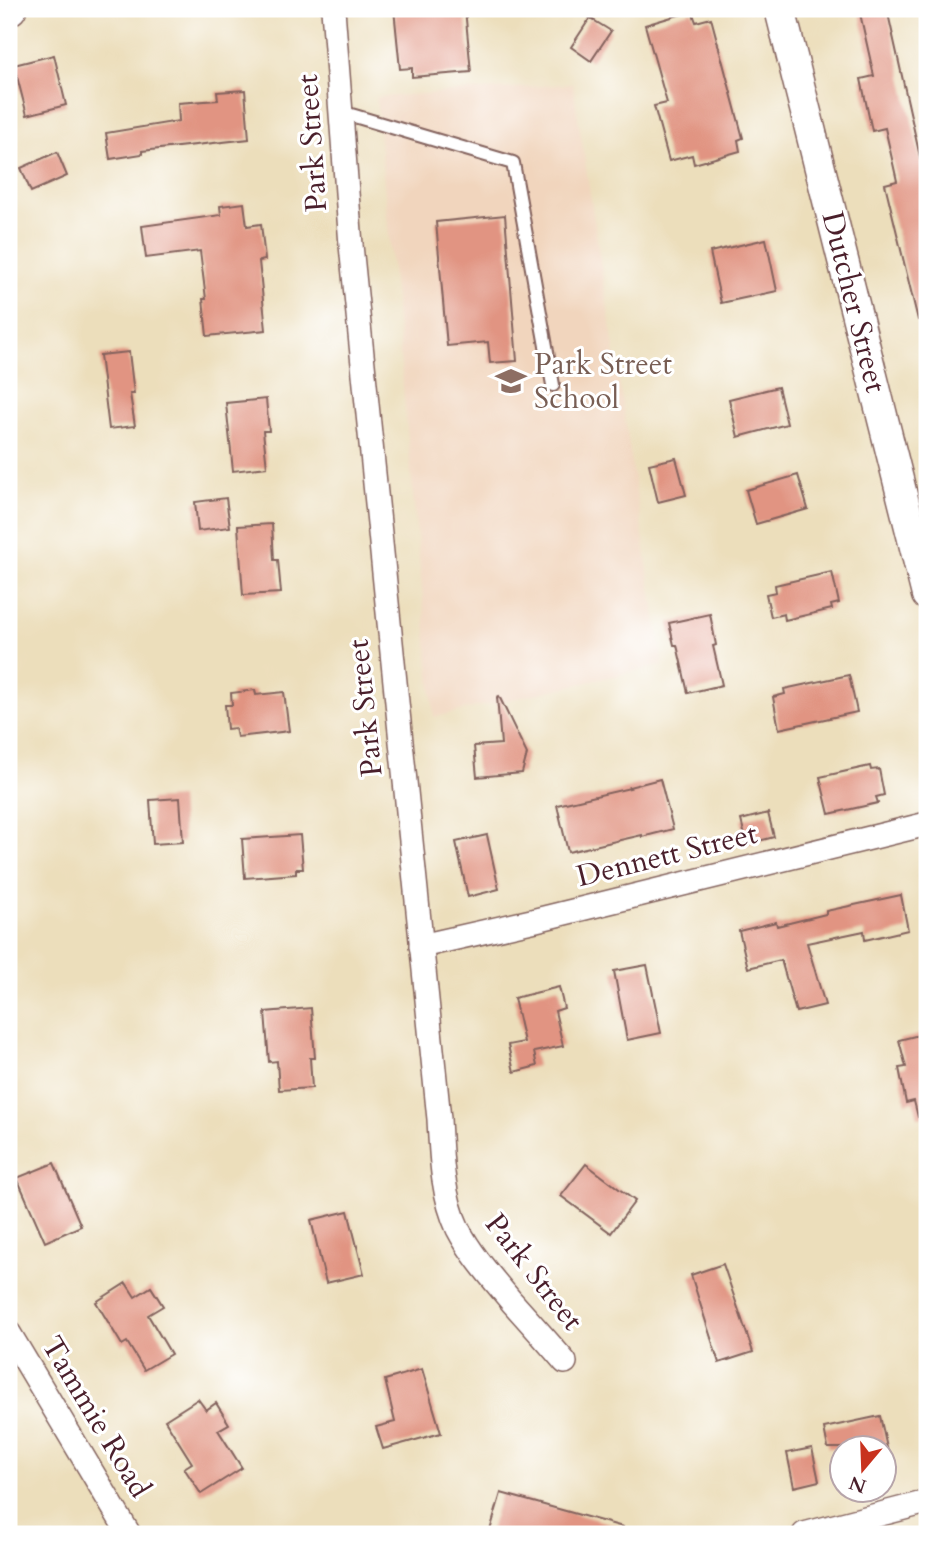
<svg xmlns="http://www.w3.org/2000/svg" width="936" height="1543" viewBox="0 0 936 1543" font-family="Cardo,serif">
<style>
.built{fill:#f1d5bd}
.building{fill:#e19482}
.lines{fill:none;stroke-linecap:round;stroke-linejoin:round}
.service-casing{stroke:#83625d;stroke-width:16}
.minor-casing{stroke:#83625d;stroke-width:26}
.tertiary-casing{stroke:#83625d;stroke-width:33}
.service{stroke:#fff;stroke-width:12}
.minor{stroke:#fff;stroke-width:23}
.tertiary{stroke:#fff;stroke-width:30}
.labels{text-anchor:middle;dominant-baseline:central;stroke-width:6;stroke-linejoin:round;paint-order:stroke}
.street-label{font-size:30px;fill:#4a1f2b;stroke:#fff}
.education-label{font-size:30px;fill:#785e54;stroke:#fff;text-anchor:start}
</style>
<rect width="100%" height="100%" fill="#fff"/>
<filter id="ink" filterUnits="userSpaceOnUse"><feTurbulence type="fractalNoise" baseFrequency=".0143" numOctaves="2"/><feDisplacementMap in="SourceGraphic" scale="14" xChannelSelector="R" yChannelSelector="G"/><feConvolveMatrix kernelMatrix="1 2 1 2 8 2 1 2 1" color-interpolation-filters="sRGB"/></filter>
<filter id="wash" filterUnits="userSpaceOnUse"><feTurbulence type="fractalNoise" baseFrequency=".00686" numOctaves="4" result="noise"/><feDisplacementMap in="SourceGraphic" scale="28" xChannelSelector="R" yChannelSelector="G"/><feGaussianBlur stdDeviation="1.57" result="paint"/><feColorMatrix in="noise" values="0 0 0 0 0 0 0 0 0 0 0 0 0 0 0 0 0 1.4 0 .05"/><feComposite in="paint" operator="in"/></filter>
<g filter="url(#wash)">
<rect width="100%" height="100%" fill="#ecdebb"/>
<polygon class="built" points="573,84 663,665 434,717 376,97"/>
<g id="blocks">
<g class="building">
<polygon points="394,9 465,9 471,72 412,77 412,68 400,69"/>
<polygon points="859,9 887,9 927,188 927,319 918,320 885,184 897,181 885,128 872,131 861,79 874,76"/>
<polygon points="692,11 696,22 711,18 743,138 738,140 740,151 694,164 692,155 669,161 654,106 667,103 645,25"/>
<polygon points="590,18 611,31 591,61 571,47"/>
<polygon points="54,55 66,105 27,115 14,65"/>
<polygon points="245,90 249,139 142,151 142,154 110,159 106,133 179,121 178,103 218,100 217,92"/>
<polygon points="57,152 67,176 31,192 21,168"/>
<polygon points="244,203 247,226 261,224 265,260 259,261 266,330 207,336 203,299 206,299 200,251 146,258 142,226 221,215 220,206"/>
<polygon points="505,215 517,361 490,363 488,342 447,346 436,222"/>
<polygon points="766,239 777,291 721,303 710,252"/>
<polygon points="129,352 134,394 130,394 135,426 109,429 100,355"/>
<polygon points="778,387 787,424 738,437 729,399"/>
<polygon points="266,399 269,431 263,431 267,467 233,471 226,403"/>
<polygon points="676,458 686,495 658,502 649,464"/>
<polygon points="798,475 808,509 756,524 746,490"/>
<polygon points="226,498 230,527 198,531 195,502"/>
<polygon points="272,524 274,560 278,560 281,593 243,595 238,526"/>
<polygon points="832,572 839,603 831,605 832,609 785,620 784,614 771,617 766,594 776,592 775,585"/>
<polygon points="710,614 716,645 713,646 722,685 688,693 677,645 674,645 669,623"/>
<polygon points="849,675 857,712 779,729 773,697 785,694 784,689"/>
<polygon points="255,690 256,695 284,692 289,731 237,737 235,728 227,729 225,705 232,705 231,693"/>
<polygon points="499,696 527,754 522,773 477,777 474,746 501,744 497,697"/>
<polygon points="870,766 871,770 879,769 884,795 876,797 878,803 829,814 820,777"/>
<polygon points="660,779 673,829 642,837 642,835 568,852 557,805 630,788 629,787"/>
<polygon points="180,798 183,842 153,844 150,800"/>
<polygon points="768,813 774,837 747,844 741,820"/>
<polygon points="300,835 303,869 296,869 296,874 245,878 242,839"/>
<polygon points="487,835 499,889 468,897 456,842"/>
<polygon points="901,895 908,930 865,940 864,931 807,943 825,1005 796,1012 781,960 748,968 739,931 776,922 777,926 826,914 826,911"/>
<polygon points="647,965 661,1033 627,1040 614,971"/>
<polygon points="559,987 564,1008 555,1011 563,1046 534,1052 537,1066 514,1072 508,1045 524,1042 514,998"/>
<polygon points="311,1008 315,1058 310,1058 312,1088 279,1090 277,1061 269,1062 265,1012"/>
<polygon points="927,1033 927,1116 918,1117 914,1101 906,1103 899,1068 906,1067 899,1040"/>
<polygon points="54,1163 81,1226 45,1242 17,1178"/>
<polygon points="586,1164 635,1201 611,1233 561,1196"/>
<polygon points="348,1211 364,1274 326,1283 311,1220"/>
<polygon points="723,1264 753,1352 719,1363 691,1275"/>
<polygon points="126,1283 135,1297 151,1287 163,1306 148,1315 171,1354 144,1370 127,1342 122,1345 96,1302"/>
<polygon points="422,1369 441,1433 383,1449 376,1427 395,1422 385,1380"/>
<polygon points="198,1399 206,1410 216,1403 229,1424 218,1430 242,1468 201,1494 184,1468 192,1463 165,1420"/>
<polygon points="880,1416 887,1448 828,1448 824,1428"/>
<polygon points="812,1448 819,1481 794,1487 787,1453"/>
<polygon points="501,1493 623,1527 622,1534 489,1534"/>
</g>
</g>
</g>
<g filter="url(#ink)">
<use href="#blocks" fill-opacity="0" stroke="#83625d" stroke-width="2"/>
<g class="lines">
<g class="service-casing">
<polyline id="service" points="341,112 513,163 553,385"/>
</g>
<g class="minor-casing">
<g id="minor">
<path d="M333 9 351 245 439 1119C441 1156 442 1195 458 1229 472 1256 493 1279 512 1302 530 1322 548 1342 565 1362"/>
<polyline points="421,946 536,920 927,824"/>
<polyline points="9,1333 129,1534"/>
<polyline points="804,1534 927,1502"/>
</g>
</g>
<g class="tertiary-casing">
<g id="tertiary">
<polyline points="9,9 11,9"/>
<polyline points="780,9 927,595"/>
</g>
</g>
<use href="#service" class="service"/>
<use href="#minor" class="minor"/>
<use href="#tertiary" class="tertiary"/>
</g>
</g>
<defs>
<g id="school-bare" transform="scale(2.415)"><path d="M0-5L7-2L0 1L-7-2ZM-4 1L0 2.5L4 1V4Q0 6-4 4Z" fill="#8d6e63" stroke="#fff" stroke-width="2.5" paint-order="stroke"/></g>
</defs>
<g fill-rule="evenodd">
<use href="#school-bare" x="511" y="381"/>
</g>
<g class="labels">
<g class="street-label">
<text transform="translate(312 143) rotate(-94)">Park Street</text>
<text transform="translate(854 302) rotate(76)">Dutcher Street</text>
<text transform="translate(365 708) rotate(-96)">Park Street</text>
<text transform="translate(667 855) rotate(-14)">Dennett Street</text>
<text transform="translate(534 1272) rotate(52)">Park Street</text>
<text transform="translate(96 1417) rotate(59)">Tammie Road</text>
</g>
<g class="education-label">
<text x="534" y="364">Park Street<tspan x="534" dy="34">School</tspan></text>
</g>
</g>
<rect width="936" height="1543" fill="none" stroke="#fff" stroke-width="35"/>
<g transform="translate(863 1469) rotate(199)"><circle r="33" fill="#ffffff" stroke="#b7a5aa" stroke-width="2"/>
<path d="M0-5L12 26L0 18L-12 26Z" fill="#c8321e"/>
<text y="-10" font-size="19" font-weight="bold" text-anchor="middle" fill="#4a1f2b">N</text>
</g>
</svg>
